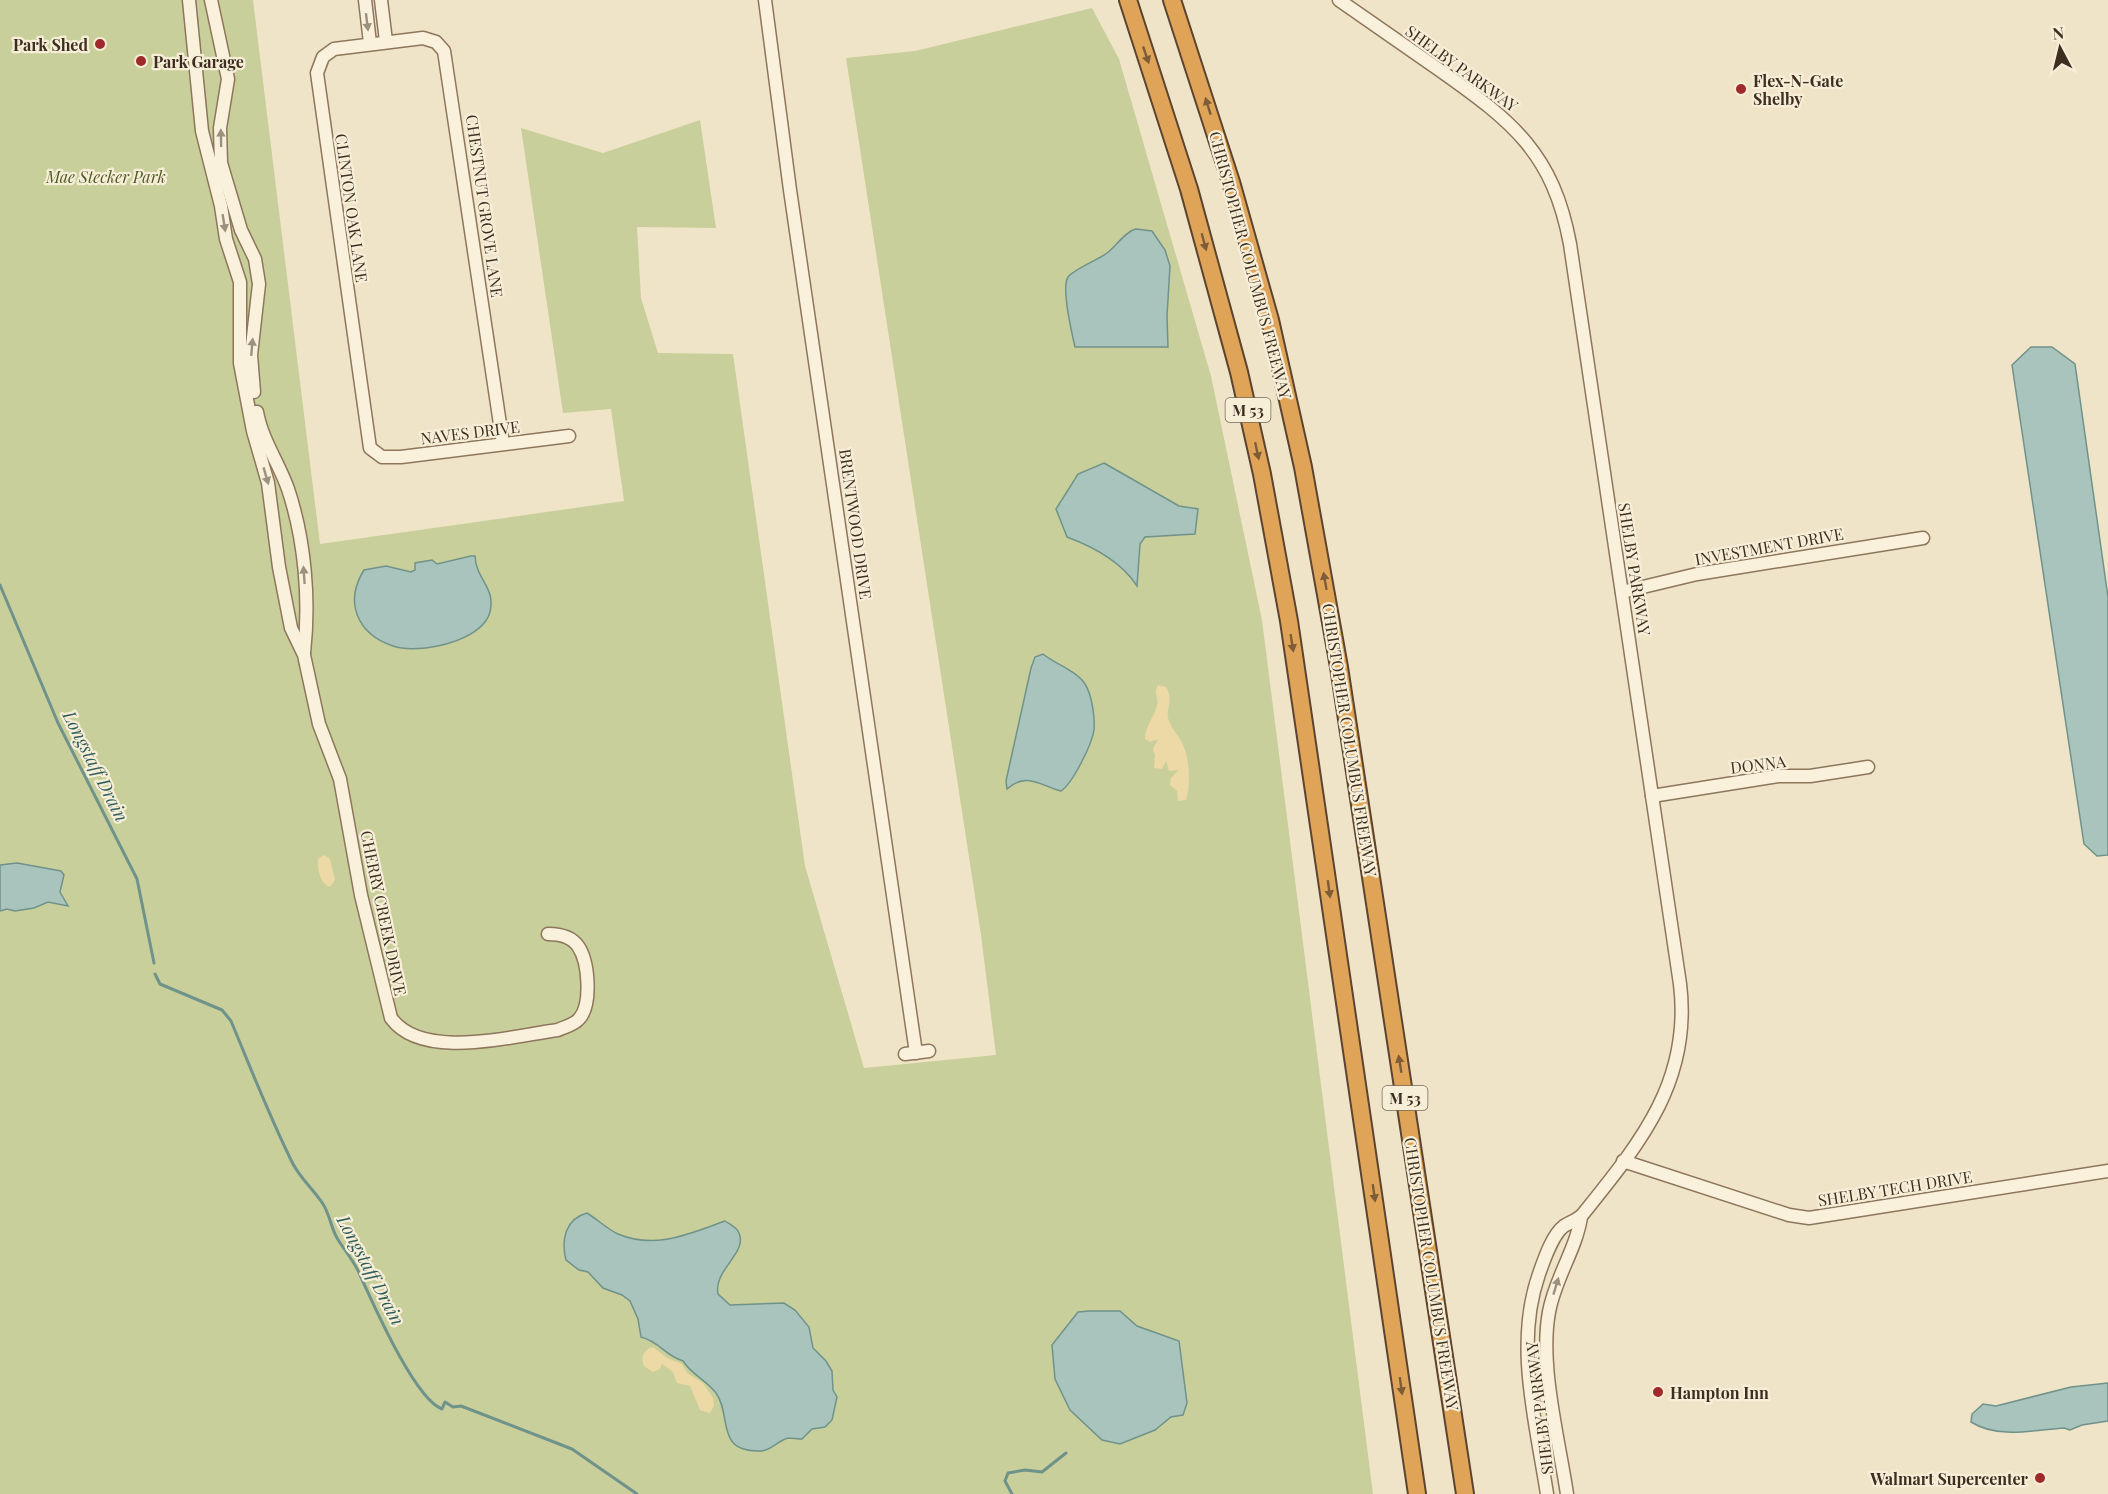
<svg xmlns="http://www.w3.org/2000/svg" width="2108" height="1494" viewBox="0 0 2108 1494" font-family="'Playfair Display',serif">
<style>
.green{fill:#c9cf9b}
.sand{fill:#ecd9a5}
.water{fill:#a9c4bc;stroke:#6f938a;stroke-width:1.5}
.lines{fill:none;stroke-linecap:round;stroke-linejoin:round}
.stream{stroke:#6f938a;stroke-width:3}
.minor-casing{stroke:#8d765c;stroke-width:15}
.highway-casing{stroke:#5b4430;stroke-width:20}
.minor{stroke:#faf1dc;stroke-width:12}
.highway{stroke:#e0a458;stroke-width:16}
.oneway{fill:#9c907e}
.oneway2{fill:#7e5d36}
.poi-dot{fill:#9e2a2b;stroke:#f7eed8;stroke-width:2}
.labels{text-anchor:middle;dominant-baseline:central;stroke-width:4.5;stroke-linejoin:round;paint-order:stroke}
.shield{fill:#f7eed8;stroke:#756857;stroke-width:1.5}
.shield-label{font-size:15px;font-weight:bold;fill:#3d2e20}
.poi-label{font-size:16px;font-weight:bold;fill:#3d2e20;stroke:#f7eed8;text-anchor:start}
.street-label{font-size:16px;fill:#3d2e20;stroke:#f7eed8}
.park-label{font-size:16px;font-style:italic;fill:#4d5a26;stroke:#f7eed8}
.water-label{font-size:18px;font-style:italic;fill:#2f5d5a;stroke:#f7eed8}
</style>
<rect width="100%" height="100%" fill="#f0e4c8"/>
<polygon class="green" points="0,0 253,0 320,544 624,501 611,409 563,413 521,128 603,153 700,120 716,228 637,227 641,298 658,353 733,354 805,866 864,1068 996,1055 981,935 846,58 915,51 1092,8 1119,59 1211,376 1262,620 1373,1494 0,1494"/>
<g class="sand">
<path d="M1158 685 1166 687C1174 700 1166 708 1168 718 1170 726 1177 734 1181 741 1190 756 1191 784 1186 800L1178 801 1177 791 1170 785 1171 778 1179 770 1169 771 1166 761 1162 769 1154 768 1155 755 1153 749 1158 739 1150 742 1145 739C1145 726 1155 716 1157 705 1159 697 1153 693 1158 685Z"/>
<path d="M324 855 330 859 335 880 330 887C320 884 317 868 318 859Z"/>
<path d="M653 1347 667 1358 682 1364 687 1373 703 1383 713 1398 714 1406 710 1413 700 1410 690 1386 677 1383 673 1372 662 1364 660 1369 653 1372 645 1367C639 1359 644 1349 653 1347Z"/>
</g>
<g class="water">
<path d="M1136 229 1152 231 1165 250 1170 266 1167 316 1168 347H1075C1072 334 1061 287 1068 277 1074 269 1098 260 1107 253 1116 246 1126 231 1136 229Z"/>
<polygon points="2031,347 2052,347 2075,364 2108,597 2108,855 2097,856 2084,844 2012,365"/>
<path d="M1104 463 1179 506 1198 509 1195 534 1145 537 1140 544 1137 586C1121 561 1094 547 1067 537L1056 509 1078 474Z"/>
<path d="M471 556H475C476 580 496 587 490 612 483 641 419 655 393 646 357 634 344 602 364 570L386 566 411 572 415 570V563L432 560 437 564Z"/>
<path d="M1043 654C1055 664 1077 671 1085 684 1092 695 1095 717 1094 730 1092 744 1073 783 1061 791 1041 786 1027 771 1007 789L1006 781 1031 668 1035 657Z"/>
<polygon points="17,863 61,871 64,875 60,892 68,906 48,902 34,908 15,911 7,909 0,911 0,865"/>
<path d="M587 1213C597 1219 607 1229 618 1234 656 1250 691 1233 725 1221 729 1224 737 1227 739 1233 748 1253 713 1270 718 1294L730 1305 784 1303 795 1310 809 1327 813 1348 826 1361 832 1371 833 1390 837 1397 832 1420 825 1427 812 1429 802 1439C798 1439 792 1438 788 1438 777 1441 770 1452 758 1451 715 1451 732 1415 716 1393 706 1380 692 1375 683 1361 662 1354 662 1343 641 1337L638 1319 630 1301 622 1295 603 1288 588 1272 579 1270 566 1260C561 1240 565 1219 587 1213Z"/>
<polygon points="1089,1311 1120,1311 1137,1326 1179,1341 1187,1403 1183,1415 1171,1417 1155,1430 1120,1444 1102,1440 1070,1410 1055,1379 1052,1345 1078,1312"/>
<path d="M2108 1383V1421L2082 1425 2070 1430 2064 1428C2034 1430 1998 1439 1971 1422L1972 1414 1983 1404 1996 1406 2071 1387Z"/>
</g>
<g class="lines">
<g class="stream">
<polyline points="0,585 58,723 137,879 154,963"/>
<path d="M155 974 160 984 222 1010 231 1021C251 1069 270 1118 293 1164 301 1179 314 1190 323 1204 330 1215 331 1228 337 1238 344 1250 355 1262 360 1275 373 1303 414 1398 442 1409L445 1402 453 1407 461 1406 572 1449 637 1494"/>
<polyline points="1012,1494 1005,1481 1008,1473 1025,1470 1042,1472 1066,1453"/>
</g>
<g class="minor-casing">
<g id="minor">
<path d="M189 0 202 131 221 206 226 239 240 282V363L253 431 268 483 279 567 291 628 304 655 319 724 340 779 361 895 391 1018C422 1061 512 1036 558 1030 564 1027 574 1025 579 1019 592 1005 589 962 578 946 571 936 560 934 548 934"/>
<polyline points="211,0 228,79 220,128 221,163 241,230 255,259 259,284 251,355 254,392"/>
<polyline points="365,0 370,43"/>
<polyline points="381,0 386,41"/>
<polyline points="765,0 790,190 916,1053"/>
<path d="M1339 0C1373 24 1407 47 1441 71 1513 122 1553 153 1570 244L1680 984C1692 1081 1640 1143 1583 1214 1578 1220 1570 1222 1564 1226 1552 1235 1544 1260 1539 1274 1514 1345 1536 1422 1547 1494"/>
<path d="M257 412C262 440 279 463 288 489 305 540 310 600 304 653"/>
<polyline points="503,444 444,51 436,42 423,38 334,49 323,57 317,73 370,448 382,457 401,457 569,436"/>
<polyline points="1622,592 1697,574 1923,538"/>
<polyline points="1652,796 1778,776 1810,776 1868,767"/>
<polyline points="905,1054 929,1051"/>
<polyline points="1623,1161 1789,1215 1809,1218 2108,1171"/>
<path d="M1567 1494C1559 1440 1539 1365 1549 1312 1555 1278 1576 1250 1581 1217"/>
</g>
</g>
<g class="highway-casing">
<g id="highway">
<polyline points="1128,0 1189,189 1239,372 1262,474 1289,621 1417,1494"/>
<polyline points="1172,0 1231,182 1270,320 1303,467 1339,667 1465,1494"/>
</g>
</g>
<use href="#minor" class="minor"/>
<use href="#highway" class="highway"/>
</g>
<defs><path id="oneway-solid" d="M-6-.8H1V-3.2L6.5 0L1 3.2V.8H-6Z" transform="scale(1.5)"/></defs>
<g class="oneway">
<use href="#oneway-solid" transform="translate(367 22) rotate(83)"/>
<use href="#oneway-solid" transform="translate(221 138) rotate(-91)"/>
<use href="#oneway-solid" transform="translate(224 223) rotate(81)"/>
<use href="#oneway-solid" transform="translate(252 347) rotate(-85)"/>
<use href="#oneway-solid" transform="translate(266 476) rotate(74)"/>
<use href="#oneway-solid" transform="translate(304 575) rotate(-94)"/>
<use href="#oneway-solid" transform="translate(1556 1286) rotate(-73)"/>
</g>
<g class="oneway2">
<use href="#oneway-solid" transform="translate(1146 55) rotate(71)"/>
<use href="#oneway-solid" transform="translate(1208 106) rotate(-107)"/>
<use href="#oneway-solid" transform="translate(1204 242) rotate(75)"/>
<use href="#oneway-solid" transform="translate(1257 451) rotate(78)"/>
<use href="#oneway-solid" transform="translate(1325 581) rotate(-100)"/>
<use href="#oneway-solid" transform="translate(1292 643) rotate(81)"/>
<use href="#oneway-solid" transform="translate(1329 889) rotate(82)"/>
<use href="#oneway-solid" transform="translate(1400 1064) rotate(-99)"/>
<use href="#oneway-solid" transform="translate(1374 1193) rotate(82)"/>
<use href="#oneway-solid" transform="translate(1401 1386) rotate(82)"/>
</g>
<g class="poi-dot">
<circle cx="100" cy="44" r="6"/>
<circle cx="141" cy="61" r="6"/>
<circle cx="1741" cy="89" r="6"/>
<circle cx="1658" cy="1392" r="6"/>
<circle cx="2040" cy="1478" r="6"/>
</g>
<g class="labels">
<g class="shield">
<rect x="1225.5" y="398" width="45" height="24" rx="4.5"/>
<rect x="1382.5" y="1086" width="45" height="24" rx="4.5"/>
</g>
<g class="shield-label">
<text x="1248" y="410">M 53</text>
<text x="1405" y="1098">M 53</text>
</g>
<g class="poi-label">
<text x="88" y="44" text-anchor="end">Park Shed</text>
<text x="153" y="61">Park Garage</text>
<text x="1753" y="80">Flex-N-Gate<tspan x="1753" dy="18">Shelby</tspan></text>
<text x="1670" y="1392">Hampton Inn</text>
<text x="2028" y="1478" text-anchor="end">Walmart Supercenter</text>
</g>
<g class="street-label">
<text transform="translate(1462 68) rotate(36)">SHELBY PARKWAY</text>
<text transform="translate(485 206) rotate(82)">CHESTNUT GROVE LANE</text>
<text transform="translate(352 208) rotate(82)">CLINTON OAK LANE</text>
<text transform="translate(1251 265) rotate(75)">CHRISTOPHER COLUMBUS FREEWAY</text>
<text transform="translate(470 432) rotate(-7)">NAVES DRIVE</text>
<text transform="translate(856 524) rotate(82)">BRENTWOOD DRIVE</text>
<text transform="translate(1769 546) rotate(-10)">INVESTMENT DRIVE</text>
<text transform="translate(1635 569) rotate(81)">SHELBY PARKWAY</text>
<text transform="translate(1350 740) rotate(81)">CHRISTOPHER COLUMBUS FREEWAY</text>
<text transform="translate(1758 764) rotate(-7)">DONNA</text>
<text transform="translate(384 913) rotate(78)">CHERRY CREEK DRIVE</text>
<text transform="translate(1895 1188) rotate(-9)">SHELBY TECH DRIVE</text>
<text transform="translate(1432 1274) rotate(81)">CHRISTOPHER COLUMBUS FREEWAY</text>
<text transform="translate(1539 1408) rotate(-97)">SHELBY PARKWAY</text>
</g>
<g class="park-label">
<text x="106" y="176">Mae Stecker Park</text>
</g>
<g class="water-label">
<text transform="translate(96 766) rotate(63)">Longstaff Drain</text>
<text transform="translate(371 1270) rotate(62)">Longstaff Drain</text>
</g>
</g>
<g transform="translate(2060 48) rotate(353)" stroke="#f7eed8" stroke-width="4.5" paint-order="stroke">
<path d="M0-4.5L10 22L0 15L-10 22Z" fill="#3d2e20"/>
<text y="-9" font-size="16" font-weight="bold" text-anchor="middle" fill="#3d2e20">N</text>
</g>
</svg>
